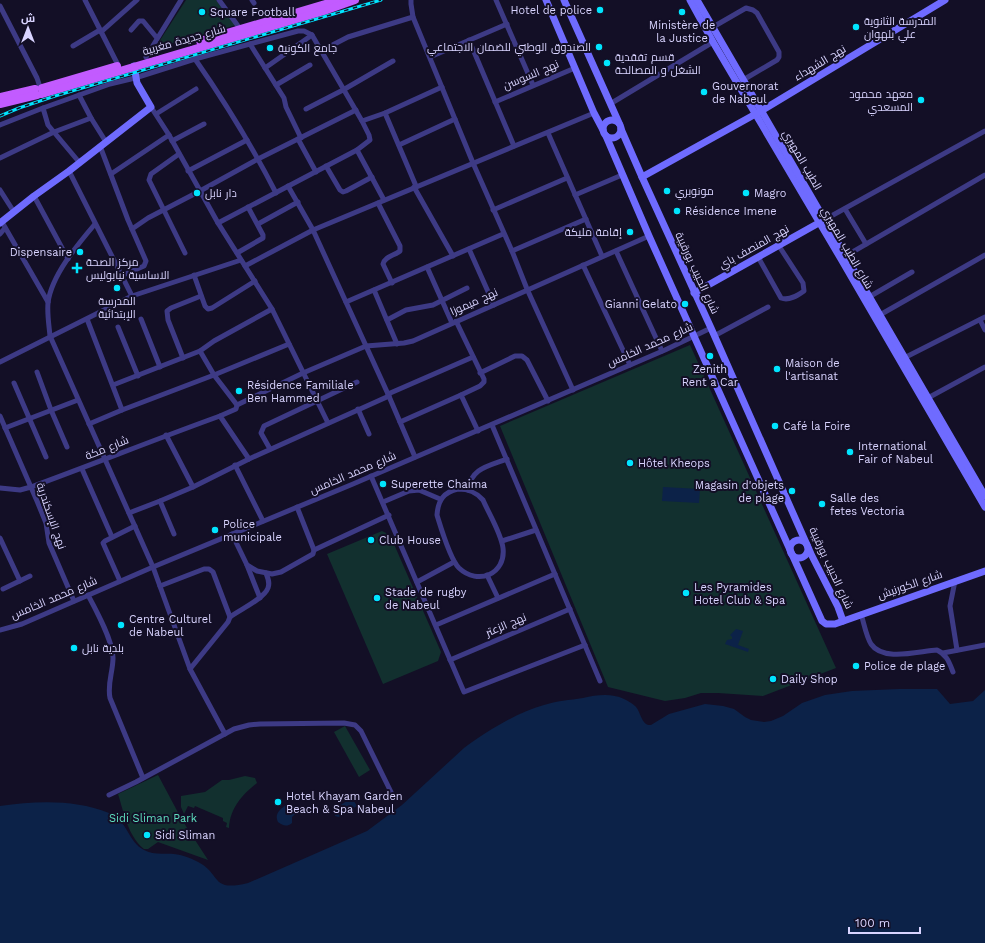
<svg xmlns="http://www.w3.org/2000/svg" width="985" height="943" viewBox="0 0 985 943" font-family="'Work Sans',Cairo,sans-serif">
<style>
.green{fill:#12302f}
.water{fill:#0c2248}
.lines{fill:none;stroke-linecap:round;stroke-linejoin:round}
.street{stroke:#3d3a85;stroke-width:5}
.secondary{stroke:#6f6bff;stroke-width:7}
.primary{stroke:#c25bff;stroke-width:8}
.rail-casing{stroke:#00e5ff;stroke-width:3}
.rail{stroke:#130f26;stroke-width:1.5;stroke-dasharray:4.5;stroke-linecap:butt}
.poi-dot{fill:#00e5ff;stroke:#130f26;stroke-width:1.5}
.labels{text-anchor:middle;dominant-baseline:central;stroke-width:4;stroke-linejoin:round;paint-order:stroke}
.poi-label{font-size:11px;fill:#d9d4ff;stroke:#130f26;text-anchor:start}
.street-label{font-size:11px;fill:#d9d4ff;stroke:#130f26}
.park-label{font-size:11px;fill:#5fe0c0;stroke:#130f26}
</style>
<rect width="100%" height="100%" fill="#130f26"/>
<g class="green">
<polygon points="186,0 216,0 236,25 159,47 157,45"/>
<polygon points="690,345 836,668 763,696 718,693 701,693 685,698 665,701 608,687 500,426"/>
<polygon points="382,531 390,535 441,652 438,661 383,684 327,554"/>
<polygon points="345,726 370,770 359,777 334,732"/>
<path d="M158 775 182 820 208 860 158 842 148 849H144C128 836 124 813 118 794Z"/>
<path d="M245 776 255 778 257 783C242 795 230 808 229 828L226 827 227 823 223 821V818L195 806 194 808 188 806 184 814 181 807V796L205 792 222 780H229Z"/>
</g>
<g class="water">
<polygon points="663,487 700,489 699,503 662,501"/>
<polygon points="736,629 743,631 738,645 749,649 748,652 725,644 727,640 732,639 732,637 730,635"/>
<path d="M899 689H937L950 704 973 701 985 690V943H0V806C36 801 74 799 109 813 128 821 128 842 144 850 154 856 169 852 180 855 185 856 190 858 194 860 223 872 208 893 248 883L367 831 402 805 464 748C486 732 517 712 544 705 556 701 570 700 583 698 597 695 611 693 624 699 628 701 632 703 635 706 641 711 641 726 651 725L669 714 705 704 723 706 734 709 745 717 751 720 764 722 771 721 783 716 802 703 825 695 852 691Z"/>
<polygon points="352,798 357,806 339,817 335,816 334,809"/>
<path d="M287 804 290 805 292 809 296 806H299L301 811 299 813 294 815 292 817V823C287 827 283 826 278 822 274 813 281 809 287 804Z"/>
</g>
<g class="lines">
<g class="street">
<polyline points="85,0 118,65"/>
<polyline points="219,0 241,30"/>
<polyline points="252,0 254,3"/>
<polyline points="411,0 411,4 413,17 473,163 512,251 527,289 573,390"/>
<polyline points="496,0 533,85"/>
<polyline points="0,6 37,78 40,87"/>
<polyline points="713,27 746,8 753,10 757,13 779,52 779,57 777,60 743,80"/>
<polyline points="131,30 139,21 143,21 157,38"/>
<polyline points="101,32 137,0"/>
<polyline points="469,40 514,146"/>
<polyline points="250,44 284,98 286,107 301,138"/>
<polyline points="73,46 100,30"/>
<polyline points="321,51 348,37 413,17"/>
<polyline points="146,57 181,0"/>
<polyline points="430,57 507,24"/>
<path d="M195 59C225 102 252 146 276 193"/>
<polyline points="265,68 312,35"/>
<polyline points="276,85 310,65"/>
<polyline points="79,95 91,118"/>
<polyline points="495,102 575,68"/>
<polyline points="610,104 713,42"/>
<polyline points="151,107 169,135 218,223 272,309 328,423"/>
<polyline points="43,108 110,84 135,78 195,59 298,31 304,31 312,35 362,121 369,135 370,140 357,150 218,223"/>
<polyline points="306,109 343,90 393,61"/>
<polyline points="385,113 416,186"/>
<polyline points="156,114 196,89"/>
<polyline points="362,121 385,113 442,87"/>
<polyline points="0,125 43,108 48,125 79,162"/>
<polyline points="548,133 602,256"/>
<polyline points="298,139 316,172"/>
<polyline points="172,141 204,124"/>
<polyline points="399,145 455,119"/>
<polyline points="100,146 128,220 146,261 144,266 121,276"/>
<polyline points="357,150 384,200"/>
<polyline points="179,154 151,174 149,180 185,253"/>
<polyline points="0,158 54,132 91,118 106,142"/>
<polyline points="326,166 340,190 343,192 346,191 372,177"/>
<polyline points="69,171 132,296"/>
<polyline points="188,171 247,140"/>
<polyline points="111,174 169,135"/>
<polyline points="288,186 313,230 388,394 415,457"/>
<polyline points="414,187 453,256"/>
<polyline points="0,190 14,212"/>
<polyline points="575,195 622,175"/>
<polyline points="34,196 68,259"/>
<path d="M378 203 400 246V251C394 256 385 256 383 264L392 283"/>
<polyline points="845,209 866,244"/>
<polyline points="493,210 567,178"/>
<polyline points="824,220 985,131"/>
<polyline points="2,222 48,302"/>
<path d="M95 224C78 244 51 276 48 303 47 314 49 325 50 336L153 567 190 669 225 734"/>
<polyline points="258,224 298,202"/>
<polyline points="132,229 148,218 200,191 258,159 356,110"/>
<polyline points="0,234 5,228"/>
<polyline points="469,249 494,305"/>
<polyline points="512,251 586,219"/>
<polyline points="616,251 662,351"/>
<polyline points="237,253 263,238 263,235 248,207"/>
<path d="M758 257 781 298C789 301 797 296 804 291L803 283 779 246"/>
<polyline points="844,257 985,175"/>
<polyline points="583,265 630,365"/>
<polyline points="245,266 313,230 594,113"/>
<polyline points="427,267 452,323"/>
<polyline points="194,275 205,306 208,309 212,308 255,281"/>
<polyline points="374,290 397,344"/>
<polyline points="869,297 912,272"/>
<polyline points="346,302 503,234"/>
<polyline points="878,316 985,255"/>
<polyline points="87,319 122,410 214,375 289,344"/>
<polyline points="141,319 160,367"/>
<polyline points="387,320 406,310 433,305 467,288"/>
<polyline points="980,320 985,330"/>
<polyline points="456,321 484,379 484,382 480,386 461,395 478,431"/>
<polyline points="118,327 138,376"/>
<polyline points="714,336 768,307"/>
<polyline points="200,351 214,375 237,405 236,409 220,416 249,459"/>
<polyline points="183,358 168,320 167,311 171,308 201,296"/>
<polyline points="902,359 985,317"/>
<polyline points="0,362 132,296 241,260"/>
<polyline points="37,372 51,410 67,447"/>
<polyline points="480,373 515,356 522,356 527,360 548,401"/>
<polyline points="14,383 46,457"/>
<polyline points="113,385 200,351 214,341 272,309"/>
<polyline points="388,394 473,357"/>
<polyline points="926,399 985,367"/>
<polyline points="237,405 303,373 366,346 404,343 413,341 649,236"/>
<polyline points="358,409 369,434"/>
<polyline points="0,416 37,501 46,523 49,543 74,601"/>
<polyline points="400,422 461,395"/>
<polyline points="89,424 122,410"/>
<polyline points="492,425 600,681"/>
<polyline points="5,428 78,400"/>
<polyline points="166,435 193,487"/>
<polyline points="270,449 261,433 264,426 357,382"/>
<polyline points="235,465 263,521"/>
<polyline points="82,469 112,537"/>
<polyline points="371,476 464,692 585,645"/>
<path d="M0 488 20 490 31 487C94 464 156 439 220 416"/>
<path d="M458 489C469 489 476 492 483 500 489 514 501 533 503 548 506 574 478 586 459 568 450 559 441 528 437 515 438 500 444 492 458 489Z"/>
<path d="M468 490C471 468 489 466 507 459"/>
<polyline points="160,501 174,534"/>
<polyline points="383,502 409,491 419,490 440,499"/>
<polyline points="129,513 160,501 193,487 249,459 389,396"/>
<polyline points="232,534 247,565 257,571 272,574 281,572 313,554 314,550 297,507"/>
<polyline points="0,538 20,581"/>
<polyline points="502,541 536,530"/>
<polyline points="314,550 389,515"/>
<polyline points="247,565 260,598"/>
<polyline points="487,575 498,598"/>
<polyline points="120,581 103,543 105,541 135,526"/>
<polyline points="955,581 950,606 957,650"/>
<polyline points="417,582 454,562"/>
<polyline points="160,586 204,569 209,569 213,572 230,617 228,622 190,669"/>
<polyline points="3,589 30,576"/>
<path d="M88 595C96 610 113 641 113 658 113 672 107 684 110 698L143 778"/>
<path d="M861 614C864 623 866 636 871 644 883 662 919 651 937 650 947 655 949 662 953 672"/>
<path d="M230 617C239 610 264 599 268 588 270 583 268 578 266 573"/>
<polyline points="436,625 555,574"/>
<polyline points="0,630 22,624 153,567 353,484 665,350 711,328"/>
<polyline points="943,653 985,645"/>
<polyline points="450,660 570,609"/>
<polyline points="109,795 136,782 234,729 249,725 260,724 344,723 355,725 361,731 391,792"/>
</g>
<g class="secondary">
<polyline points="546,0 594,113 603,130"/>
<polyline points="564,0 619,123"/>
<polyline points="690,0 713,42 841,259 985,507"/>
<polyline points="697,0 985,496"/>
<circle cx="612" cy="129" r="9"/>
<polyline points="621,129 642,177 711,328 811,554 838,607 843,621"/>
<polyline points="606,136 649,236 822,621 826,624 835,624 985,571"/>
<polyline points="642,177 761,111 945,0"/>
<polyline points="0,223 34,196 69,171 151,107 137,83 134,66"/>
<polyline points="694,293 824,220"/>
<circle cx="799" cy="549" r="9"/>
</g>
<g class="primary">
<polyline points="200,41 339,0"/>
<polyline points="42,88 117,66"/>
<polyline points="42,94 324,11 355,0"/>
<polyline points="0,97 35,89"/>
<polyline points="0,104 37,95"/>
</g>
<g class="rail-casing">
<polyline id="rail" points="0,116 19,108 55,96 381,0"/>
</g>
<use href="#rail" class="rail"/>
</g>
<g class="poi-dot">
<circle cx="600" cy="10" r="4"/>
<circle cx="202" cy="12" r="4"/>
<circle cx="682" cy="12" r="4"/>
<circle cx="856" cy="27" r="4"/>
<circle cx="599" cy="47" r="4"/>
<circle cx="270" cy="48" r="4"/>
<circle cx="607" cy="63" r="4"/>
<circle cx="704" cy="92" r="4"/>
<circle cx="921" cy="100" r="4"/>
<circle cx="667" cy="191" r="4"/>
<circle cx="197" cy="193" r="4"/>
<circle cx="746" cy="193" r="4"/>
<circle cx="677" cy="211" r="4"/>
<circle cx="630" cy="232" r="4"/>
<circle cx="80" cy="252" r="4"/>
<path d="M75 262h4v4h4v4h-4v4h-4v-4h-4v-4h4z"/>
<circle cx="117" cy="288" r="4"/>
<circle cx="685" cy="304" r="4"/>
<circle cx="710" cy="356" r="4"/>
<circle cx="777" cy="369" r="4"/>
<circle cx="239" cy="391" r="4"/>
<circle cx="775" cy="426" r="4"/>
<circle cx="850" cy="452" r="4"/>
<circle cx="630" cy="463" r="4"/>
<circle cx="383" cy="484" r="4"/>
<circle cx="792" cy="491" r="4"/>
<circle cx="822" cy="504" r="4"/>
<circle cx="215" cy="530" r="4"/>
<circle cx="371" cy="540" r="4"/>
<circle cx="686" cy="593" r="4"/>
<circle cx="377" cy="598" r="4"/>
<circle cx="121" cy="625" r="4"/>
<circle cx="74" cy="648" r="4"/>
<circle cx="856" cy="666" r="4"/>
<circle cx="773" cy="679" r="4"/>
<circle cx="278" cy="802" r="4"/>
<circle cx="147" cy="835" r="4"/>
</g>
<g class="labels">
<g class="poi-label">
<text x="592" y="10" text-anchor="end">Hotel de police</text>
<text x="210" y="12">Square Football</text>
<text x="864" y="21">المدرسة الثانوية<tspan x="864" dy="13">علي بلهوان</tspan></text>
<text x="682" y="25" text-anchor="middle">Ministère de<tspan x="682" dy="13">la Justice</tspan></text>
<text x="591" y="47" text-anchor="end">الصندوق الوطني للضمان الاجتماعي</text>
<text x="278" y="48">جامع الكونية</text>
<text x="615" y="57">قسم تفقدية<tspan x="615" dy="13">الشغل و المصالحة</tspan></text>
<text x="712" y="86">Gouvernorat<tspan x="712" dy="13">de Nabeul</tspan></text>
<text x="913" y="94" text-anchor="end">معهد محمود<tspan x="913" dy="13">المسعدي</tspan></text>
<text x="675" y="191">مونوبري</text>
<text x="205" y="193">دار نابل</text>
<text x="754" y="193">Magro</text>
<text x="685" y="211">Résidence Imene</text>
<text x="622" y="232" text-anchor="end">إقامة مليكة</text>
<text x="72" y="252" text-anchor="end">Dispensaire</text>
<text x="86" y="262">مركز الصحة<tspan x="86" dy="13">الاساسية نيابوليس</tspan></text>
<text x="117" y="301" text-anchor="middle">المدرسة<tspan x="117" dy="13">الإبتدائية</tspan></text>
<text x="677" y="304" text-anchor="end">Gianni Gelato</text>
<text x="785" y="363">Maison de<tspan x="785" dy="13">l'artisanat</tspan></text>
<text x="710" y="369" text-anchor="middle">Zenith<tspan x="710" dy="13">Rent a Car</tspan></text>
<text x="247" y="385">Résidence Familiale<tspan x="247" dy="13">Ben Hammed</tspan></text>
<text x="783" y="426">Café la Foire</text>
<text x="858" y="446">International<tspan x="858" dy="13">Fair of Nabeul</tspan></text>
<text x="638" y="463">Hôtel Kheops</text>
<text x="391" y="484">Superette Chaima</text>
<text x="784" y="485" text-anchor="end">Magasin d'objets<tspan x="784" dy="13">de plage</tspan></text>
<text x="830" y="498">Salle des<tspan x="830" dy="13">fetes Vectoria</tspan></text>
<text x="223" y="524">Police<tspan x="223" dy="13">municipale</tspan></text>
<text x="379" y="540">Club House</text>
<text x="694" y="587">Les Pyramides<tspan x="694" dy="13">Hotel Club &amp; Spa</tspan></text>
<text x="385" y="592">Stade de rugby<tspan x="385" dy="13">de Nabeul</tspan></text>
<text x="129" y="619">Centre Culturel<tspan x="129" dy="13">de Nabeul</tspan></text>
<text x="82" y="648">بلدية نابل</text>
<text x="864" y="666">Police de plage</text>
<text x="781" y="679">Daily Shop</text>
<text x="286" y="796">Hotel Khayam Garden<tspan x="286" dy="13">Beach &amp; Spa Nabeul</tspan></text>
<text x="155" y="835">Sidi Sliman</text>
</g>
<g class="street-label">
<text transform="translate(184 40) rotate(-16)">شارع جديدة مغربية</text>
<text transform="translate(820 63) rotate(-31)">نهج الشهداء</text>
<text transform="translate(531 75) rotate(-23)">نهج السوسن</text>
<text transform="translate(802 160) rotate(60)">الطيب المهيري</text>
<text transform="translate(754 247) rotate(-29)">نهج المنصف باي</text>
<text transform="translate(847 248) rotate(60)">شارع الطيب المهيري</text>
<text transform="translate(697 273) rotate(65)">شارع الحبيب بورقيبة</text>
<text transform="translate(474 302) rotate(-24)">نهج ميموزا</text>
<text transform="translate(650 345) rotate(-24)">شارع محمد الخامس</text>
<text transform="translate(107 448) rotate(-22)">شارع مكة</text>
<text transform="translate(353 473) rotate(-23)">شارع محمد الخامس</text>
<text transform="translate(51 516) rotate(71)">نهج الإسكندرية</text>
<text transform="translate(831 568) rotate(65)">شارع الحبيب بورقيبة</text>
<text transform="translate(910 585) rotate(-19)">شارع الكورنيش</text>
<text transform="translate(54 598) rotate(-23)">شارع محمد الخامس</text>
<text transform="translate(506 625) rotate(-23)">نهج الزعتر</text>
</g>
<g class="park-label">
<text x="153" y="818">Sidi Sliman Park</text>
</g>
</g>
<g transform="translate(28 28)" stroke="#130f26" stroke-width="3" paint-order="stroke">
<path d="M0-3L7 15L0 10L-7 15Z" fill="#d9d4ff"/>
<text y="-6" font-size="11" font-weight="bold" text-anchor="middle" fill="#d9d4ff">ش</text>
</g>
<path d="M849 927v6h71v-6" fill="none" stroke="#d9d4ff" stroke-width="2"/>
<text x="855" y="927" font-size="12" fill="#d9d4ff" stroke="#130f26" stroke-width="3" paint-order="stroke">100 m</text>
</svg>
